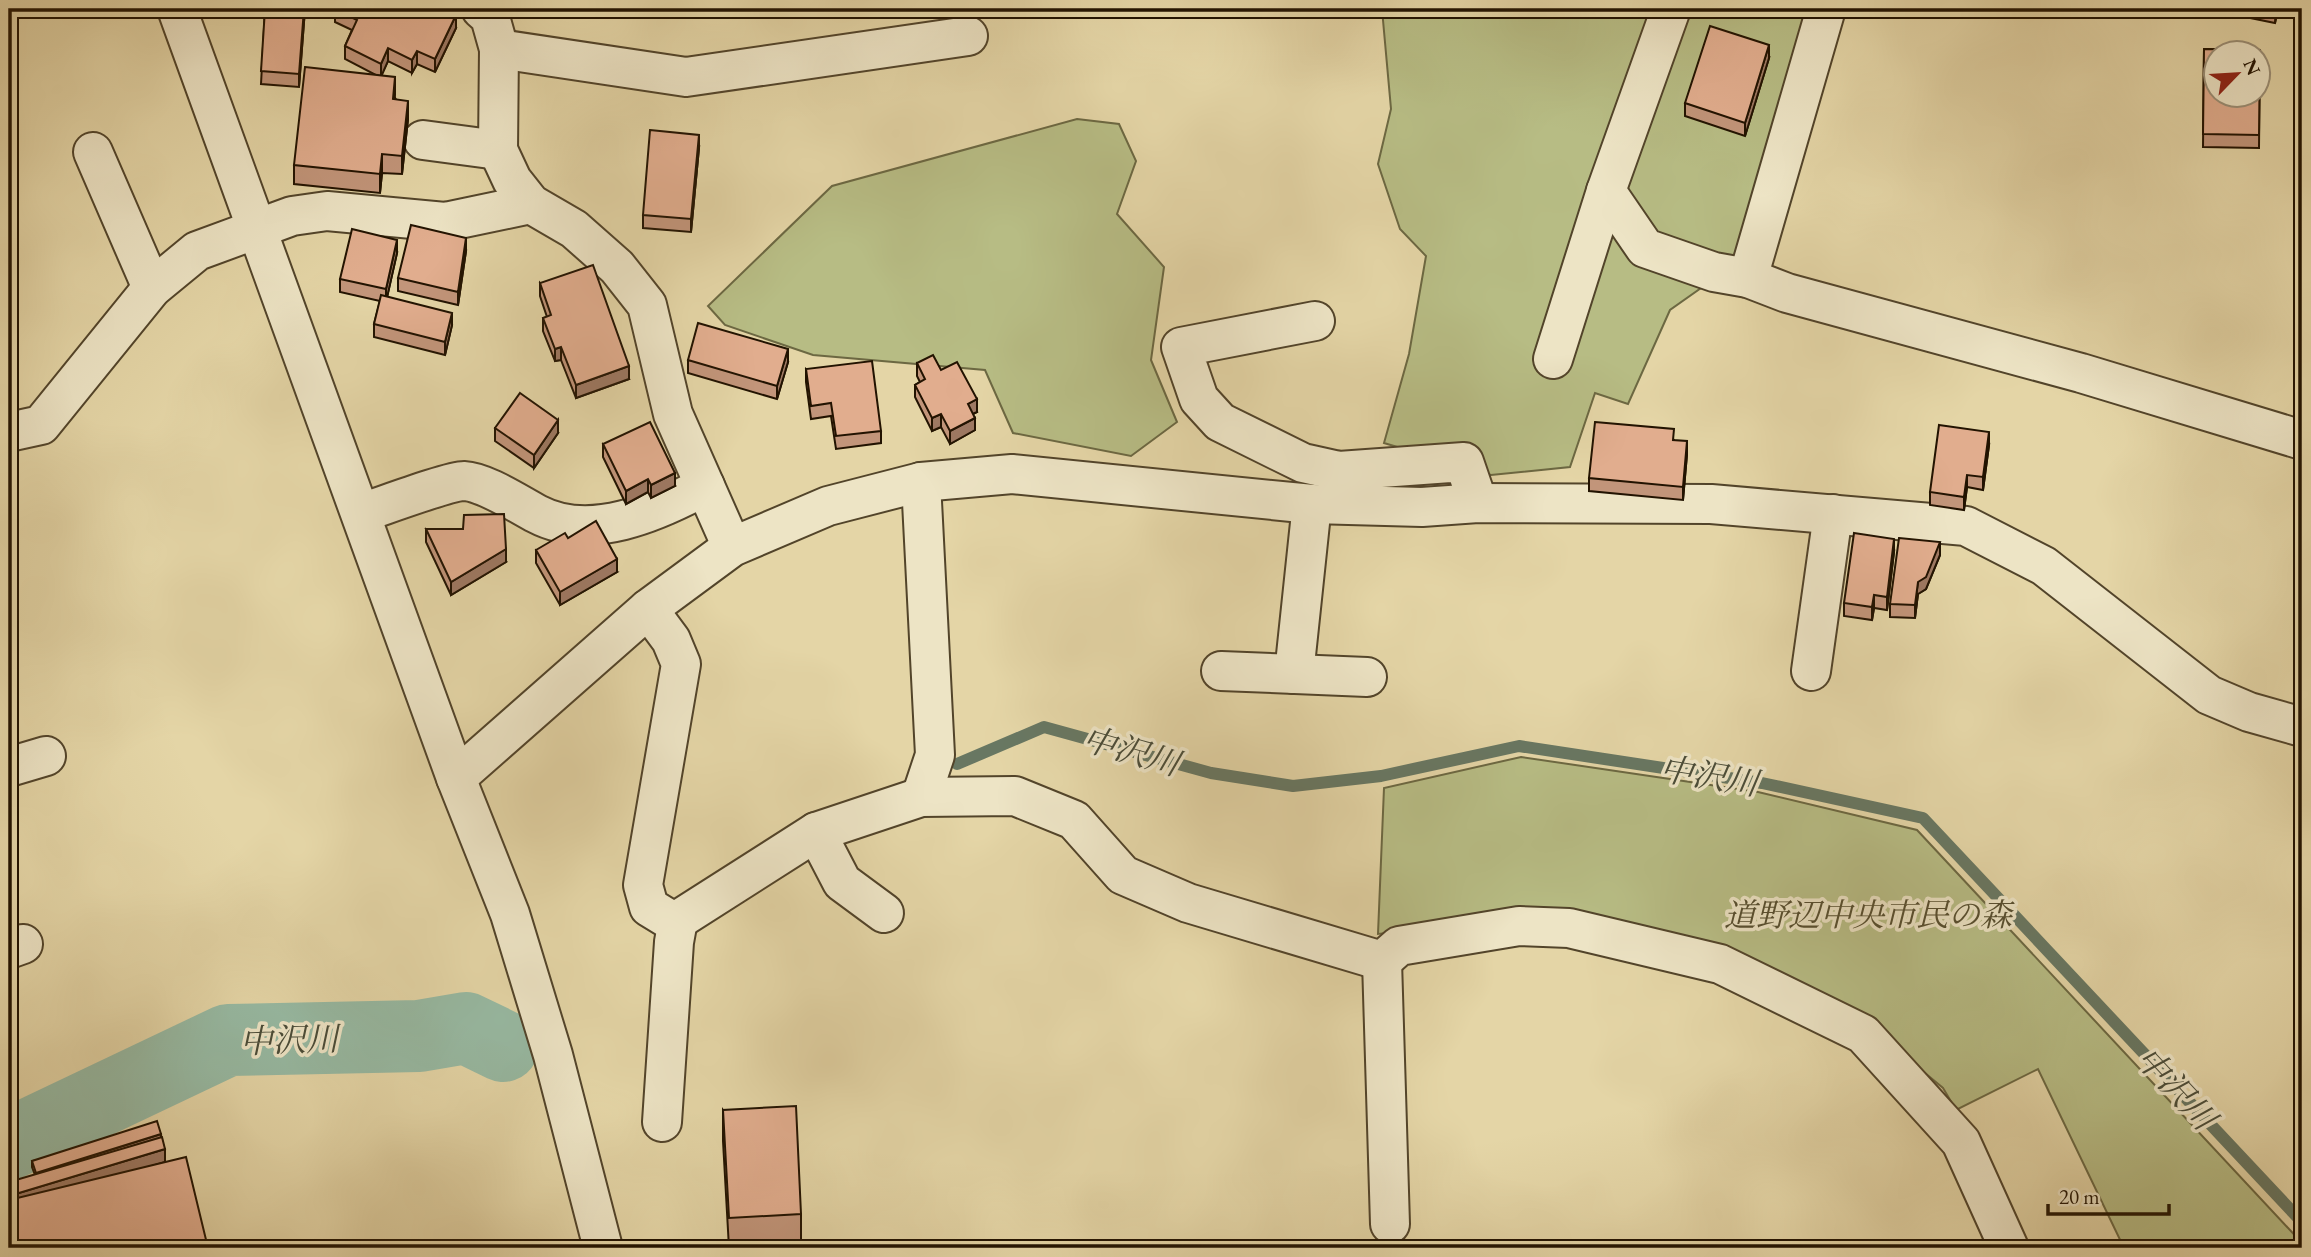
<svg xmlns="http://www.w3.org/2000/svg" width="2311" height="1257" viewBox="0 0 2311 1257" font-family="'EB Garamond','Noto Serif JP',serif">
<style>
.green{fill:#b7bc84;stroke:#6c6842;stroke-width:2}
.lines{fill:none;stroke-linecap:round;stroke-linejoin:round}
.stream{stroke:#687762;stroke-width:12}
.river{stroke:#97b9a2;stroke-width:72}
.minor-casing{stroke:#52442a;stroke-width:42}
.minor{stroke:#ede4c5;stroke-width:38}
.wall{fill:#c2957a;stroke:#221301;stroke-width:2}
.shaded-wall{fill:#9e7963;stroke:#221301;stroke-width:2}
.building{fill:#e1ad8e;stroke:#221301;stroke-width:2;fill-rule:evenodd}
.labels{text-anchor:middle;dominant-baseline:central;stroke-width:7;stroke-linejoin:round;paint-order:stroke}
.park-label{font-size:32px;font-style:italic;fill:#564e2f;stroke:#ede4c5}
.water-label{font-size:33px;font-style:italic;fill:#4b4d39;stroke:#ede4c5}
</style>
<rect width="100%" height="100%" fill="#e4d5a6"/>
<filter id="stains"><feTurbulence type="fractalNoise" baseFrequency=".00286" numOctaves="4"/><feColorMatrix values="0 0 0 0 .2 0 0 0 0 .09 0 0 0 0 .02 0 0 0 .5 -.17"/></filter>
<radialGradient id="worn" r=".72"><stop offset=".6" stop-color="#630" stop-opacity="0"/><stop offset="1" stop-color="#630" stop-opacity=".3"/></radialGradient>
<g class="green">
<polygon points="1382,9 1816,9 1738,262 1670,310 1628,404 1595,393 1570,467 1491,475 1384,443 1409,354 1426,256 1400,229 1378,164 1391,109"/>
<polygon points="1077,119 1119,124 1136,161 1117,214 1164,267 1151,360 1177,422 1131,456 1013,433 985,370 813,355 725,325 708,306 832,186"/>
<polygon points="1521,757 1758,792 1917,830 2302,1243 2302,1248 2124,1248 2038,1069 1956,1110 1943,1088 1845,1007 1521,918 1378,934 1384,788"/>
</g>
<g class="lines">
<polyline class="stream" points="957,764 1044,727 1211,773 1293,786 1381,776 1519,746 1762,783 1923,818 2302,1222"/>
<polyline class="river" points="9,1144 228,1040 419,1036 466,1028 503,1046"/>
<g class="minor-casing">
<g id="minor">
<polyline points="177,9 456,778 510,914 553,1055 603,1248"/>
<polyline points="481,9 490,17 499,49 498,150 512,180 531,204 574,229 617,267 647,305 673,414 732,547"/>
<polyline points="499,49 686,77 968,36"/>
<polyline points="423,140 498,150"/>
<polyline points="93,152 152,288"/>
<polyline points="1606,191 1645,248 1714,272 1748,278 1787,293 2081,373 2302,440"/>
<polyline points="1748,278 1826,9"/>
<polyline points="1315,321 1181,347 1199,399 1220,422 1303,463 1339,471 1464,462 1478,503"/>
<polyline points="1553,359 1606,191 1671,9"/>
<polyline points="9,432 41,425 152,288 197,251 292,216 327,211 445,222 531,204"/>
<path d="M361 513C380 507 449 481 464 481 485 482 518 504 537 514 590 542 657 512 705 486"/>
<polyline points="648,609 671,640 681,664 643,885 649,907 667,918 678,920 816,832 921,797 1015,796 1074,820 1123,875 1188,903 1382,961 1399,946 1519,926 1569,928 1720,964 1863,1034 1961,1142 2009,1248"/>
<polyline points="1221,671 1367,677"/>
<polyline points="1811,671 1833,514"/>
<polyline points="1294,674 1312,504"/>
<polyline points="9,767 46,756"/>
<polyline points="456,778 648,609 732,547 828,506 921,482 1012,474 1312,504 1422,507 1478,503 1711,504 1966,526 2044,566 2209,695 2249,712 2302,727"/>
<polyline points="921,797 935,755 921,482"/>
<polyline points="816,832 842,882 884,913"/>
<polyline points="9,949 23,944"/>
<polyline points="1382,961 1390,1224"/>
<polyline points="662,1122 674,942 678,920"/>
</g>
</g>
<use href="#minor" class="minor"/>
</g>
<g class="wall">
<polygon points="265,9 305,9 299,87 261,84"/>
<polygon points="335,9 456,28 435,72 417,64 412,73 388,61 381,75 408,119 402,174 382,173 380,193 294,184 294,165 376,75 345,59 345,46 352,30 335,22"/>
<polygon points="2206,9 2278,9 2275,23"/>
<polygon points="2204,49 2260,50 2259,148 2203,147"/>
<polygon points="1769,58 1745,136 1685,116 1685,103"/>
<polygon points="699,148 691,232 643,228 643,215"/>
<polygon points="466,251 458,305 398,291 398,278"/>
<polygon points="397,253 387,297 452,325 445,355 374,337 374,324 380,301 340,292 340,279"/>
<polygon points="540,283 629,379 576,398 561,360 555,361 543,331 543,318 547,317 540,296"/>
<polygon points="688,360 788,362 777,399 688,373"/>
<polygon points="917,363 941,370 977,412 973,414 975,430 950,444 941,427 932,431 915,397 915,385 920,382 917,376"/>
<polygon points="806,369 881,431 881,443 836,449 831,416 811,419 806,382"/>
<polygon points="495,428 558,433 534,468 495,441"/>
<polygon points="1674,440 1687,454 1683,500 1589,491 1589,478"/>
<polygon points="603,444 675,486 651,498 648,492 626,504 603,457"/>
<polygon points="1989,445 1983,490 1967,487 1964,510 1930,505 1930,492"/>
<polygon points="426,529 506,562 451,595 426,542"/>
<polygon points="536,550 617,572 560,605 536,563"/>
<polygon points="1894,552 1887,610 1874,608 1872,620 1844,616 1844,603"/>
<polygon points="1940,555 1926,589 1918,594 1915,618 1890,617 1890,604"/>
<polygon points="723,1110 801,1214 801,1246 729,1248 723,1141"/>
<polygon points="161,1138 165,1161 35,1175 32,1167 32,1161"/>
</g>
<g class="shaded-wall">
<polygon points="304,9 305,9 299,87 299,74"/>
<polygon points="2276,9 2278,9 2275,23"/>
<polygon points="456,15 456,28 435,72 435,59"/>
<polygon points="1769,45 1769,58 1745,136 1745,123"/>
<polygon points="388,48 388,61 381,77 381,64"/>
<polygon points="417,51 417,64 412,73 412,60"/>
<polygon points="395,77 395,95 393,117 393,99"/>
<polygon points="408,101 408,119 402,174 402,156"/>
<polygon points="699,135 699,148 691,232 691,219"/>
<polygon points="382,154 382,173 380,193 380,174"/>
<polygon points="466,238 466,251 458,305 458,292"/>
<polygon points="397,240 397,253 386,302 386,289"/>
<polygon points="452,313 452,325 445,355 445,342"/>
<polygon points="561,347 561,360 555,361 555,349"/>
<polygon points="788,349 788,362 777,399 777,386"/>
<polygon points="629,366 629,379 576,398 576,385"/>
<polygon points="977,399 977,412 968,416 968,404"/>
<polygon points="941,414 941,427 932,431 932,418"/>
<polygon points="975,418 975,430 950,444 950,431"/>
<polygon points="558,420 558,433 534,468 534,455"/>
<polygon points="1989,432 1989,445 1983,490 1983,477"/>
<polygon points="1687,441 1687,454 1683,500 1683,487"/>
<polygon points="675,473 675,486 651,498 651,485"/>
<polygon points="1967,475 1967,487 1964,510 1964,497"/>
<polygon points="648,479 648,492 626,504 626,491"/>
<polygon points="1894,539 1894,552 1887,610 1887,597"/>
<polygon points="1940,542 1940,555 1926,589 1918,594 1915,618 1915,605 1918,582"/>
<polygon points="506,549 506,562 451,595 451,582"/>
<polygon points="617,559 617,572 560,605 560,592"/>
<polygon points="1874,595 1874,608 1872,620 1872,607"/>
<polygon points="161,1134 161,1140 36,1179 36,1173"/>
<polygon points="165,1149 165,1162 9,1209 9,1196"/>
</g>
<g class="building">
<polygon points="265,9 304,9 299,74 261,71"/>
<polygon points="335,9 444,9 456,15 435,59 417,51 412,60 388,48 381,64 345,46 357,20"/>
<polygon points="1710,26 1769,45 1745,123 1685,103"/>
<path d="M2204 49 2260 50 2259 135 2203 134ZM2216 52H2258V94H2216Z"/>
<polygon points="305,67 395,77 393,99 408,101 402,156 382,154 380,174 294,165"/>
<polygon points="650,130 699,135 691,219 643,215"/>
<polygon points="411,225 466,238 458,292 398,278"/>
<polygon points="352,229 397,240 386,289 340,279"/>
<polygon points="593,265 629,366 576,385 561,347 555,349 543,318 551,315 540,283"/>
<polygon points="381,295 452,313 445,342 374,324"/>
<polygon points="698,323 788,349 777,386 688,360"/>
<polygon points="933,355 941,370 957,362 977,399 968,404 975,418 950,431 941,414 932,418 915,385 925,379 917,363"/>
<polygon points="872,361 881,431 836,436 831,403 811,406 806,369"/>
<polygon points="520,393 558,420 534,455 495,428"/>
<polygon points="650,422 675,473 651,485 648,479 626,491 603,444"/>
<polygon points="1595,422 1674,429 1673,440 1687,441 1683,487 1589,478"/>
<polygon points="1939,425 1989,432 1983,477 1967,475 1964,497 1930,492"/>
<polygon points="504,514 506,549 451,582 426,529 463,529 464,515"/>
<polygon points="596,521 617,559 560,592 536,550 565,533 568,538"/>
<polygon points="1854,533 1894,539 1887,597 1874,595 1872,607 1844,603"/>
<polygon points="1899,538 1940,542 1926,577 1918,582 1915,605 1890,604"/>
<polygon points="796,1106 801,1214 729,1218 723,1110"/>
<polygon points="157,1121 161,1134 36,1173 32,1161"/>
<polygon points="162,1137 165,1149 9,1196 9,1182"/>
<polygon points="186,1157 208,1248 9,1248 9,1200"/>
</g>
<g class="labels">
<g class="park-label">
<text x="1868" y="915">道野辺中央市民の森</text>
</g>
<g class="water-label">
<text transform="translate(1131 751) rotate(16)">中沢川</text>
<text transform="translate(1709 776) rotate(9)">中沢川</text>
<text transform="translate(289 1040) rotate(-2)">中沢川</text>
<text transform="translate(2176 1088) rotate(47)">中沢川</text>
</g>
</g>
<rect width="2311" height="1257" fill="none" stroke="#e4d5a6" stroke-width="35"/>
<rect x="10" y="10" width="2290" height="1236" fill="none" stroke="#221301" stroke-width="3.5"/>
<rect x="18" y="18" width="2276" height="1222" fill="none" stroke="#221301" stroke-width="2"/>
<g transform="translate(2237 74) rotate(65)"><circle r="33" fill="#ede4c5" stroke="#9c9077" stroke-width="2"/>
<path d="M0-5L12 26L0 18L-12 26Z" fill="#8f2418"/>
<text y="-10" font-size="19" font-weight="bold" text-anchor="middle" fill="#221301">N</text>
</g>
<path d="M2048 1204v10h121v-10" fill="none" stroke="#221301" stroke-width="3.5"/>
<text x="2059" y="1204" font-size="21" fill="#221301" stroke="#ede4c5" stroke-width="5" paint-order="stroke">20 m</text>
<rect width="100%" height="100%" filter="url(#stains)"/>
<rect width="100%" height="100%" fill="url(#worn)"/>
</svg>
